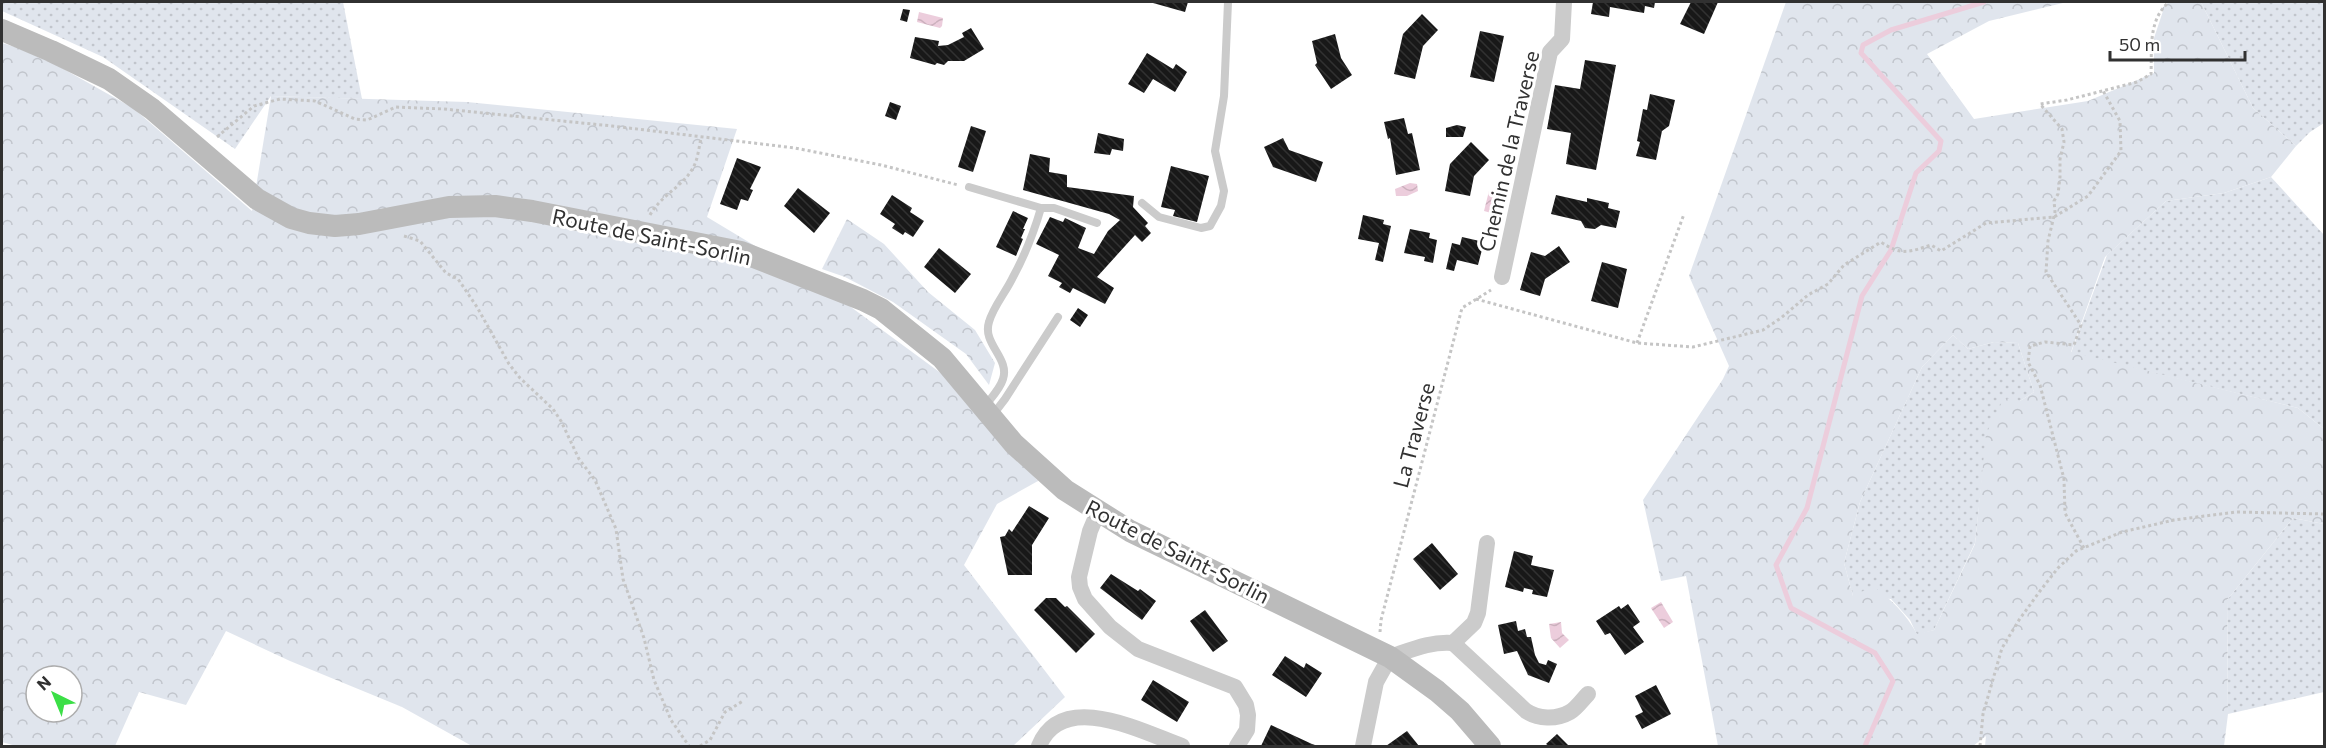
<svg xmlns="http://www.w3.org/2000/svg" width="2326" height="748" viewBox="0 0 2326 748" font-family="Commissioner,sans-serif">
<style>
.grass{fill:url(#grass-dots)}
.forest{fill:url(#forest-crowns);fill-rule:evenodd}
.water{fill:url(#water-waves)}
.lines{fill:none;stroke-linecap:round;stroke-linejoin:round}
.stream{stroke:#eccddc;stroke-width:5}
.building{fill:url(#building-back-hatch)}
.path{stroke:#c5c5c5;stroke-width:3;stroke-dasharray:3 3;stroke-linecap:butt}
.lane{stroke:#cbcbcb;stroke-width:8}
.street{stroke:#cbcbcb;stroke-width:16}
.secondary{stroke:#bbb;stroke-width:22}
.labels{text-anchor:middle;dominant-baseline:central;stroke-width:6;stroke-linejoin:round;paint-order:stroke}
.street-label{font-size:21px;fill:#313131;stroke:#fff}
</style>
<defs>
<pattern id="grass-dots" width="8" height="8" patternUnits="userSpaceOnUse" patternTransform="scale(1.5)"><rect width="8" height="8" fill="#e0e5ed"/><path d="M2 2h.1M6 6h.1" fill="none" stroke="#c1c5cc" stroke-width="1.8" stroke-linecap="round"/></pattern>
<pattern id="forest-crowns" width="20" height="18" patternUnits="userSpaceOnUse" patternTransform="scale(1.5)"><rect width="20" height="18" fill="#e0e5ed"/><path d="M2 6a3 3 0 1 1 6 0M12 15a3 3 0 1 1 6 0" fill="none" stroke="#c1c5cc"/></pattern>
<pattern id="water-waves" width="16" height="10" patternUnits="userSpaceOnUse" patternTransform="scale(1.5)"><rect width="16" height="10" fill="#eccddc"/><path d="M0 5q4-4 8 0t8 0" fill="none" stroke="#cbb0bd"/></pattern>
<pattern id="building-back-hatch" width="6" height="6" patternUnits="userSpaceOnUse" patternTransform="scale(1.5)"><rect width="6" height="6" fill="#181818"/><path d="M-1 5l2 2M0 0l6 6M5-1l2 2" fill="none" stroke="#313131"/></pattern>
</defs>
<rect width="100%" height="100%" fill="#fff"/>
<g class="grass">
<polygon points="2,2 343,2 362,99 271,96 235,149 103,57 2,11"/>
<polygon points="2201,2 2324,2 2324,123 2310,132 2296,146 2253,108"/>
<polygon points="2271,177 2324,235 2324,429 2298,408 2071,353 2107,255 2166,201 2224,193"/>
<polygon points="1953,335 1968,349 1994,342 2018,343 2034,392 2020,401 1987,434 1975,543 1934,630 1917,635 1910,620 1891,599 1853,596 1844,563 1860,502 1922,367"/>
<polygon points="2293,518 2324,524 2324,692 2228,714 2227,600"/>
</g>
<g class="forest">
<path d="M1786 2H2067L1989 21 1927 54 1974 119 2088 101 2154 73V38L2163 11 2160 10 2169 2H2201L2253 108 2296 146 2271 177 2224 193 2166 201 2105 257 2071 352 2298 408 2324 429V524L2293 518 2227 600 2228 714 2224 746H1985L1986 736 1973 746H1718L1686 576 1661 581 1643 500 1723 379 1729 366 1689 276ZM1953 335 1968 349 1994 342 2018 343 2034 392 2020 401 2004 398 1986 434 1975 544 1934 630 1917 634C1906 614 1892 600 1873 586L1853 596 1844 563 1860 502 1922 367Z"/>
<path d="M2 43 35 53 133 108 252 211 271 96 467 102 737 129 707 217 825 288 953 382 1038 481 997 504 964 565 1065 697 1013 746H472L402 707 290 661 226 631 186 705 139 692 115 746H16L2 742ZM36 676H72V712H36Z"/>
<polygon points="847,219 884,244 928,292 975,330 995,363 989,385 966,354 893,302 845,277 822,269"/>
</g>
<g class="water">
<polygon points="919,12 943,18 942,26 940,28 917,22"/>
<polygon points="1410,183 1417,184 1418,191 1407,196 1396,196 1395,189"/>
<polygon points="1489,191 1499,193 1495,214 1484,211"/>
<polygon points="1661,602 1673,622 1664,628 1651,608"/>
<polygon points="1561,622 1562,633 1569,640 1560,648 1551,638 1549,624"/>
</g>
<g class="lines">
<polyline class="stream" points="1865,746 1893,681 1875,653 1791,608 1776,565 1807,508 1862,296 1891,250 1916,173 1939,151 1941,141 1861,53 1863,45 1891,30 1984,2"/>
</g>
<g class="building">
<polygon points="1154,2 1188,2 1185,12 1153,3"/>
<polygon points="1593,2 1655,2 1654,8 1645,6 1644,13 1610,7 1609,17 1591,14"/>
<polygon points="1691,2 1718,2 1704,34 1680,24"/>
<polygon points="903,9 910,10 907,22 900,20"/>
<polygon points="1422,14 1438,30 1423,46 1415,79 1394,74 1403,34"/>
<polygon points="971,28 984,49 964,61 948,61 944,65 937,63 935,65 910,58 915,37 939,41 938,46 948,45 964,37 962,33"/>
<polygon points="1480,31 1504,36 1494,82 1470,77"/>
<polygon points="1335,34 1341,58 1352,75 1331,89 1315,65 1317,63 1312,41"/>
<polygon points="1147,53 1173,69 1176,64 1187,72 1175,92 1153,79 1144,93 1128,84"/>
<polygon points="1585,60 1616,65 1596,170 1566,164 1571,133 1547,129 1555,85 1580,89"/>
<polygon points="1650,94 1675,100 1669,126 1662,131 1656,160 1636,156 1640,142 1637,141 1643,109 1647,110"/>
<polygon points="890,102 901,106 896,120 885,116"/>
<polygon points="1404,118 1408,134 1412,133 1420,170 1396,175 1390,138 1388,139 1384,122"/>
<polygon points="1457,125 1466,127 1463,137 1446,137 1446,128"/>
<polygon points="971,126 986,131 973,172 958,167"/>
<polygon points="1098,133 1124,139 1123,151 1112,149 1110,155 1094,153"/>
<polygon points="1283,138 1289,150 1323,162 1316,182 1273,167 1264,147"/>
<polygon points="1471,142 1489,160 1474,176 1470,196 1445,191 1450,164"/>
<polygon points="1030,154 1050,158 1049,172 1067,175 1067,187 1134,196 1133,207 1148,223 1145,226 1151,233 1142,242 1135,235 1097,277 1114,288 1105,304 1073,288 1070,293 1059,287 1062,283 1048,276 1059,255 1036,244 1050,217 1063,222 1065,218 1086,228 1078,248 1094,254 1108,231 1120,220 1109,214 1023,190"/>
<polygon points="737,158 761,167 750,189 753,190 748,201 741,199 737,210 720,204"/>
<polygon points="1171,166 1209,176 1197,222 1173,216 1175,210 1161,207"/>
<polygon points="798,188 830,213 814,233 784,206"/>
<polygon points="892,195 912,208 910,212 924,221 913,237 905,232 903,235 892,228 895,224 880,214"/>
<polygon points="1556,195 1587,202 1587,198 1609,203 1608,208 1620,211 1616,228 1601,225 1595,229 1585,228 1581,221 1551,214"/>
<polygon points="1013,211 1028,218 1023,229 1025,229 1021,238 1023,239 1016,256 996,247"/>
<polygon points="1363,215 1384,220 1383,224 1391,226 1383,262 1375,260 1379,243 1358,239"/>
<polygon points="1410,229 1430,233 1429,238 1437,240 1433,263 1424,261 1425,257 1404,253"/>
<polygon points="1462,237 1484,242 1478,265 1457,260 1454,271 1446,269 1452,243 1460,245"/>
<polygon points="1559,246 1570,262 1545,279 1540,296 1520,290 1531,252 1545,256"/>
<polygon points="939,248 971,274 955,293 924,267"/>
<polygon points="1602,262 1627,269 1618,308 1591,301"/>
<polygon points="1078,308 1088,315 1080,327 1070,320"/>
<polygon points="1029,506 1049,518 1032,545 1032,575 1008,575 1000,537 1005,536 1009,529 1012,532"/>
<polygon points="1432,543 1458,574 1440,590 1413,559"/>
<polygon points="1514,551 1533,556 1531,565 1554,570 1547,597 1532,594 1533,590 1524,588 1523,592 1505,587"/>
<polygon points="1111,574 1138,591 1140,589 1156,601 1142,620 1100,588"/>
<polygon points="1046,598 1056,598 1065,607 1067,606 1095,634 1076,653 1034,610"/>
<polygon points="1628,604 1640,622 1633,627 1644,642 1625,655 1610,633 1605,635 1596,621 1619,606 1621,609"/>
<polygon points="1205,610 1228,641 1213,652 1190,621"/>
<polygon points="1516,621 1518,631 1525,629 1527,637 1531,637 1535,655 1539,663 1546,665 1548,660 1557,664 1549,683 1528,675 1517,651 1504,654 1498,625"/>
<polygon points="1285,656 1304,668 1306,663 1322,673 1306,697 1272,675"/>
<polygon points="1153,680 1189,702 1177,722 1141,700"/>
<polygon points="1656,685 1671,714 1642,729 1635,716 1643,712 1635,696"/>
<polygon points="1271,725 1312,744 1318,746 1261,746"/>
<polygon points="1407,731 1419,746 1386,746"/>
<polygon points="1557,734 1569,746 1549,746 1546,744"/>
</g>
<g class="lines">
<g class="path">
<polyline points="217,137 254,106 280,99 315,101 355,119 367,120 396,107 444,109 612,126 795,148 881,165 958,185"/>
<path d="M650 215C661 195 684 186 694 166 698 158 699 147 701 138"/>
<polyline points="404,236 420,241 446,273 458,279 477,307 509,364 520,378 553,409 561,421 579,459 595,480 616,529 623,579 644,638 654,680 671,720 689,746"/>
<path d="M1476 299 1637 343 1693 347 1763 330 1781 318 1808 295 1828 284 1844 265 1881 242C1901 256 1909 252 1931 245L1941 251 1986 223 2054 217 2088 196 2121 151 2120 121 2102 89"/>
<polyline points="1637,343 1684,214"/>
<path d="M2084 548 2065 513 2064 479 2040 385 2028 362 2030 346 2045 342 2074 345 2081 325 2046 272 2048 241 2055 212 2054 201 2058 194 2060 177V159L2064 142 2062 129 2040 104 2067 100 2137 82 2151 74C2152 48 2148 20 2169 2"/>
<polyline points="1380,632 1381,620 1462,308 1491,290"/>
<polyline points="700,746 710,740 725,712 743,701"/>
<polyline points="1980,746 1983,714 2002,648 2019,620 2040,591 2058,568 2076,551 2122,532 2174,520 2236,512 2324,514"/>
</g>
<g class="lane">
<polyline points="969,187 1041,208"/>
<polyline points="1142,203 1159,217 1201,228 1210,226 1221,206 1224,191 1215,151 1224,96 1228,2"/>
<path d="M985 406C991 398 1000 389 1003 379 1010 358 982 344 989 322 993 307 1006 292 1013 277 1025 255 1034 232 1041 208H1054L1097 223"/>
<polyline points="992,416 1005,399 1058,317"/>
</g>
<g class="street">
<polyline points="1502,277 1550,52 1562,39 1564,2"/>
<polyline points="1098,512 1090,531 1079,577 1080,587 1085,599 1110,627 1138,649 1235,687 1246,705 1248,715 1247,730 1237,746"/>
<path d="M1453 643 1526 711C1538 719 1556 720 1570 712 1576 709 1583 699 1588 694"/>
<path d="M1039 746C1062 689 1143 732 1182 746"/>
<path d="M1363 746 1376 682 1390 657C1411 650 1431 641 1453 643L1474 623 1478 613 1487 543"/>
</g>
<polyline class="secondary" points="2,30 51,51 109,79 152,109 257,199 291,218 309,223 335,226 359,224 449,207 495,206 532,211 741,252 863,300 881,309 942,358 1014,444 1065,490 1130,531 1390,657 1437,691 1460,711 1490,746"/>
</g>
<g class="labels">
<g class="street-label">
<text transform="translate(1508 151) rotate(-77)">Chemin de la Traverse</text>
<text transform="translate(652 236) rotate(12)">Route de Saint-Sorlin</text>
<text transform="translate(1413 435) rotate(-75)">La Traverse</text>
<text transform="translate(1178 551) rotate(27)">Route de Saint-Sorlin</text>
</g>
</g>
<rect width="2326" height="748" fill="none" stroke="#313131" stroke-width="6"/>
<g transform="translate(54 694) rotate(317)"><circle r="28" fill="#ffffff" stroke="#adadad" stroke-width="1.5"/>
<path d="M0-4.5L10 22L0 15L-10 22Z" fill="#3bdf46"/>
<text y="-9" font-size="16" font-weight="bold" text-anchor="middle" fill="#313131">N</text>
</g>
<path d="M2110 51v9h135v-9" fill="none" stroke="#313131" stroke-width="3"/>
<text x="2119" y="51" font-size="18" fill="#313131" stroke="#ffffff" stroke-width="4.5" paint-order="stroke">50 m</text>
</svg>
